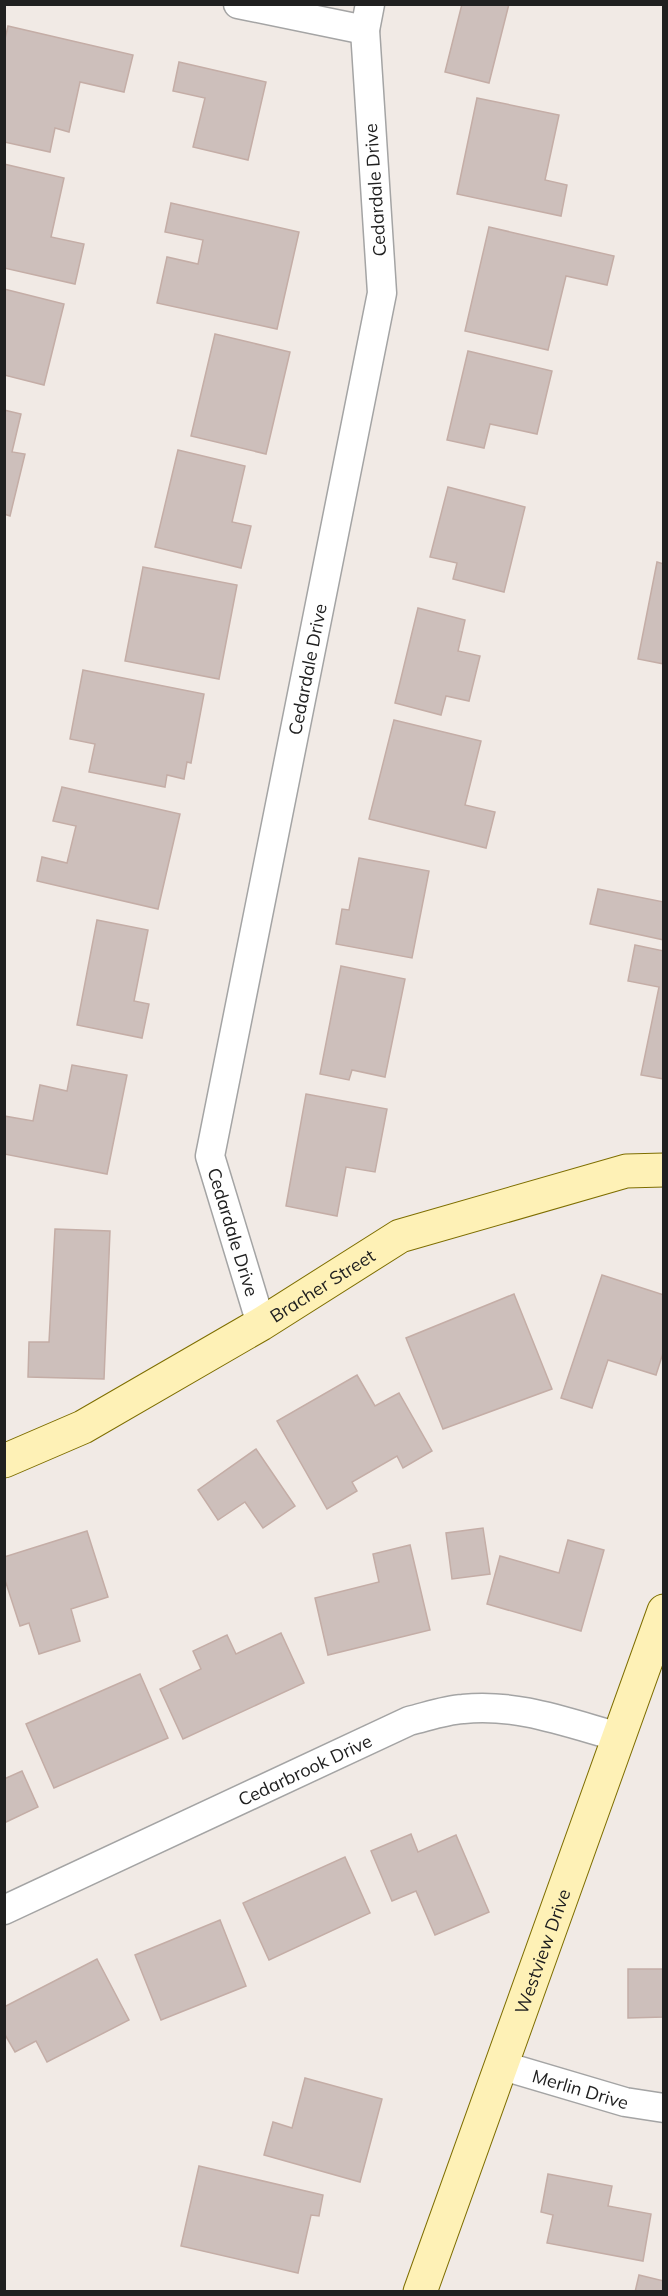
<svg xmlns="http://www.w3.org/2000/svg" width="668" height="2296" viewBox="0 0 668 2296" font-family="Mulish,sans-serif">
<style>
.building{fill:#cdbfbb;stroke:#c4ada6;stroke-width:1.5}
.lines{fill:none;stroke-linecap:round;stroke-linejoin:round}
.street-casing{stroke:#a4a4a4;stroke-width:31}
.secondary-casing{stroke:#7e6e00;stroke-width:35}
.street{stroke:#fff;stroke-width:28}
.secondary{stroke:#fef1b6;stroke-width:33}
.labels{text-anchor:middle;dominant-baseline:central;stroke-width:4.5;stroke-linejoin:round;paint-order:stroke}
.street-label{font-size:18px;fill:#202020;stroke:#fff}
</style>
<rect width="100%" height="100%" fill="#f1eae5"/>
<g class="building">
<polygon points="462,4 509,4 489,83 445,72"/>
<polygon points="8,26 133,55 124,92 80,82 69,132 55,128 50,152 4,142 4,43"/>
<polygon points="179,62 266,82 248,160 193,147 205,98 173,91"/>
<polygon points="477,98 559,115 545,180 567,185 561,216 457,194"/>
<polygon points="4,164 64,178 51,237 84,244 75,284 4,268"/>
<polygon points="171,203 299,232 277,329 157,303 167,257 198,264 203,240 165,232"/>
<polygon points="489,227 614,256 607,285 566,276 548,350 465,331"/>
<polygon points="4,289 64,304 44,385 4,375"/>
<polygon points="215,334 290,352 266,454 191,436"/>
<polygon points="468,351 552,371 537,434 490,424 484,448 447,440"/>
<polygon points="4,410 21,414 12,452 25,454 10,516 4,514"/>
<polygon points="178,450 245,466 232,522 251,526 241,568 155,547"/>
<polygon points="448,487 525,507 504,592 453,579 457,563 430,557"/>
<polygon points="657,562 664,564 664,664 638,659"/>
<polygon points="143,567 237,585 219,679 125,661"/>
<polygon points="418,608 465,620 458,651 480,656 469,701 446,696 441,715 395,703"/>
<polygon points="83,670 204,694 191,763 187,762 184,779 167,775 165,787 89,772 95,744 70,739"/>
<polygon points="394,720 481,741 465,805 495,812 486,848 369,819"/>
<polygon points="62,787 180,814 158,909 37,881 42,857 67,863 76,826 53,821"/>
<polygon points="359,858 429,871 412,958 336,944 342,909 349,910"/>
<polygon points="598,889 664,902 664,940 590,924"/>
<polygon points="97,920 148,930 134,1001 149,1004 142,1038 77,1025"/>
<polygon points="635,945 664,951 664,1079 641,1075 659,987 628,981"/>
<polygon points="341,966 405,979 385,1077 352,1070 349,1080 320,1074"/>
<polygon points="72,1065 127,1075 107,1174 4,1154 4,1116 33,1121 40,1085 67,1091"/>
<polygon points="306,1094 387,1109 375,1172 346,1167 337,1216 286,1206"/>
<polygon points="55,1229 110,1231 104,1379 28,1377 29,1342 49,1342"/>
<polygon points="602,1275 664,1295 664,1350 656,1375 608,1360 592,1408 561,1398"/>
<polygon points="514,1294 552,1389 443,1429 406,1338"/>
<polygon points="357,1375 375,1406 399,1393 432,1451 403,1468 397,1456 352,1482 357,1491 327,1509 277,1421"/>
<polygon points="256,1449 295,1506 263,1528 245,1502 218,1520 198,1490"/>
<polygon points="483,1528 490,1574 452,1579 446,1533"/>
<polygon points="87,1531 108,1597 71,1609 80,1641 39,1654 29,1623 20,1626 4,1577 4,1557"/>
<polygon points="568,1540 604,1550 581,1631 487,1604 500,1556 559,1573"/>
<polygon points="410,1545 430,1630 328,1655 315,1598 379,1582 373,1554"/>
<polygon points="281,1633 304,1683 183,1739 160,1689 201,1669 193,1651 227,1635 236,1654"/>
<polygon points="140,1674 168,1738 54,1788 26,1724"/>
<polygon points="22,1771 38,1807 4,1823 4,1779"/>
<polygon points="411,1834 418,1852 456,1835 489,1912 435,1935 416,1891 392,1901 371,1851"/>
<polygon points="345,1857 370,1913 269,1960 243,1903"/>
<polygon points="220,1920 246,1986 161,2020 135,1955"/>
<polygon points="97,1959 129,2020 47,2062 36,2041 15,2052 4,2033 4,2007"/>
<polygon points="628,1969 664,1969 664,2017 628,2018"/>
<polygon points="305,2078 382,2099 360,2182 264,2155 273,2122 292,2128"/>
<polygon points="199,2166 323,2195 319,2216 311,2215 298,2273 181,2246"/>
<polygon points="548,2174 612,2186 608,2206 651,2214 643,2261 547,2243 553,2215 541,2212"/>
<polygon points="639,2275 664,2281 664,2292 635,2292"/>
</g>
<g class="lines">
<g class="street-casing">
<g id="street">
<polyline points="238,4 365,30"/>
<path id="s1" d="M261 1324 210 1156 382 293 365 30 370 4"/>
<path id="s2" d="M4 1910 409 1721C426 1717 445 1710 463 1709 516 1703 568 1723 619 1737"/>
<path id="s3" d="M500 2065 625 2102 664 2108"/>
</g>
</g>
<g class="secondary-casing">
<g id="secondary">
<path id="s4" d="M4 1461 83 1427 261 1324 400 1236 626 1171 664 1170"/>
<path id="s5" d="M420 2292 664 1611"/>
</g>
</g>
<use href="#street" class="street"/>
<use href="#secondary" class="secondary"/>
</g>
<g class="labels">
<g class="street-label">
<text transform="translate(375 190) rotate(-94)">Cedardale Drive</text>
<text stroke="none"><textPath href="#s1" startOffset="672">Cedardale Drive</textPath></text>
<text transform="translate(233 1232) rotate(73)">Cedardale Drive</text>
<text stroke="none"><textPath href="#s4" startOffset="364">Bracher Street</textPath></text>
<text stroke="none"><textPath href="#s2" startOffset="332">Cedarbrook Drive</textPath></text>
<text stroke="none"><textPath href="#s5" startOffset="362">Westview Drive</textPath></text>
<text stroke="none"><textPath href="#s3" startOffset="84">Merlin Drive</textPath></text>
</g>
</g>
<rect width="668" height="2296" fill="none" stroke="#202020" stroke-width="12"/>
</svg>
